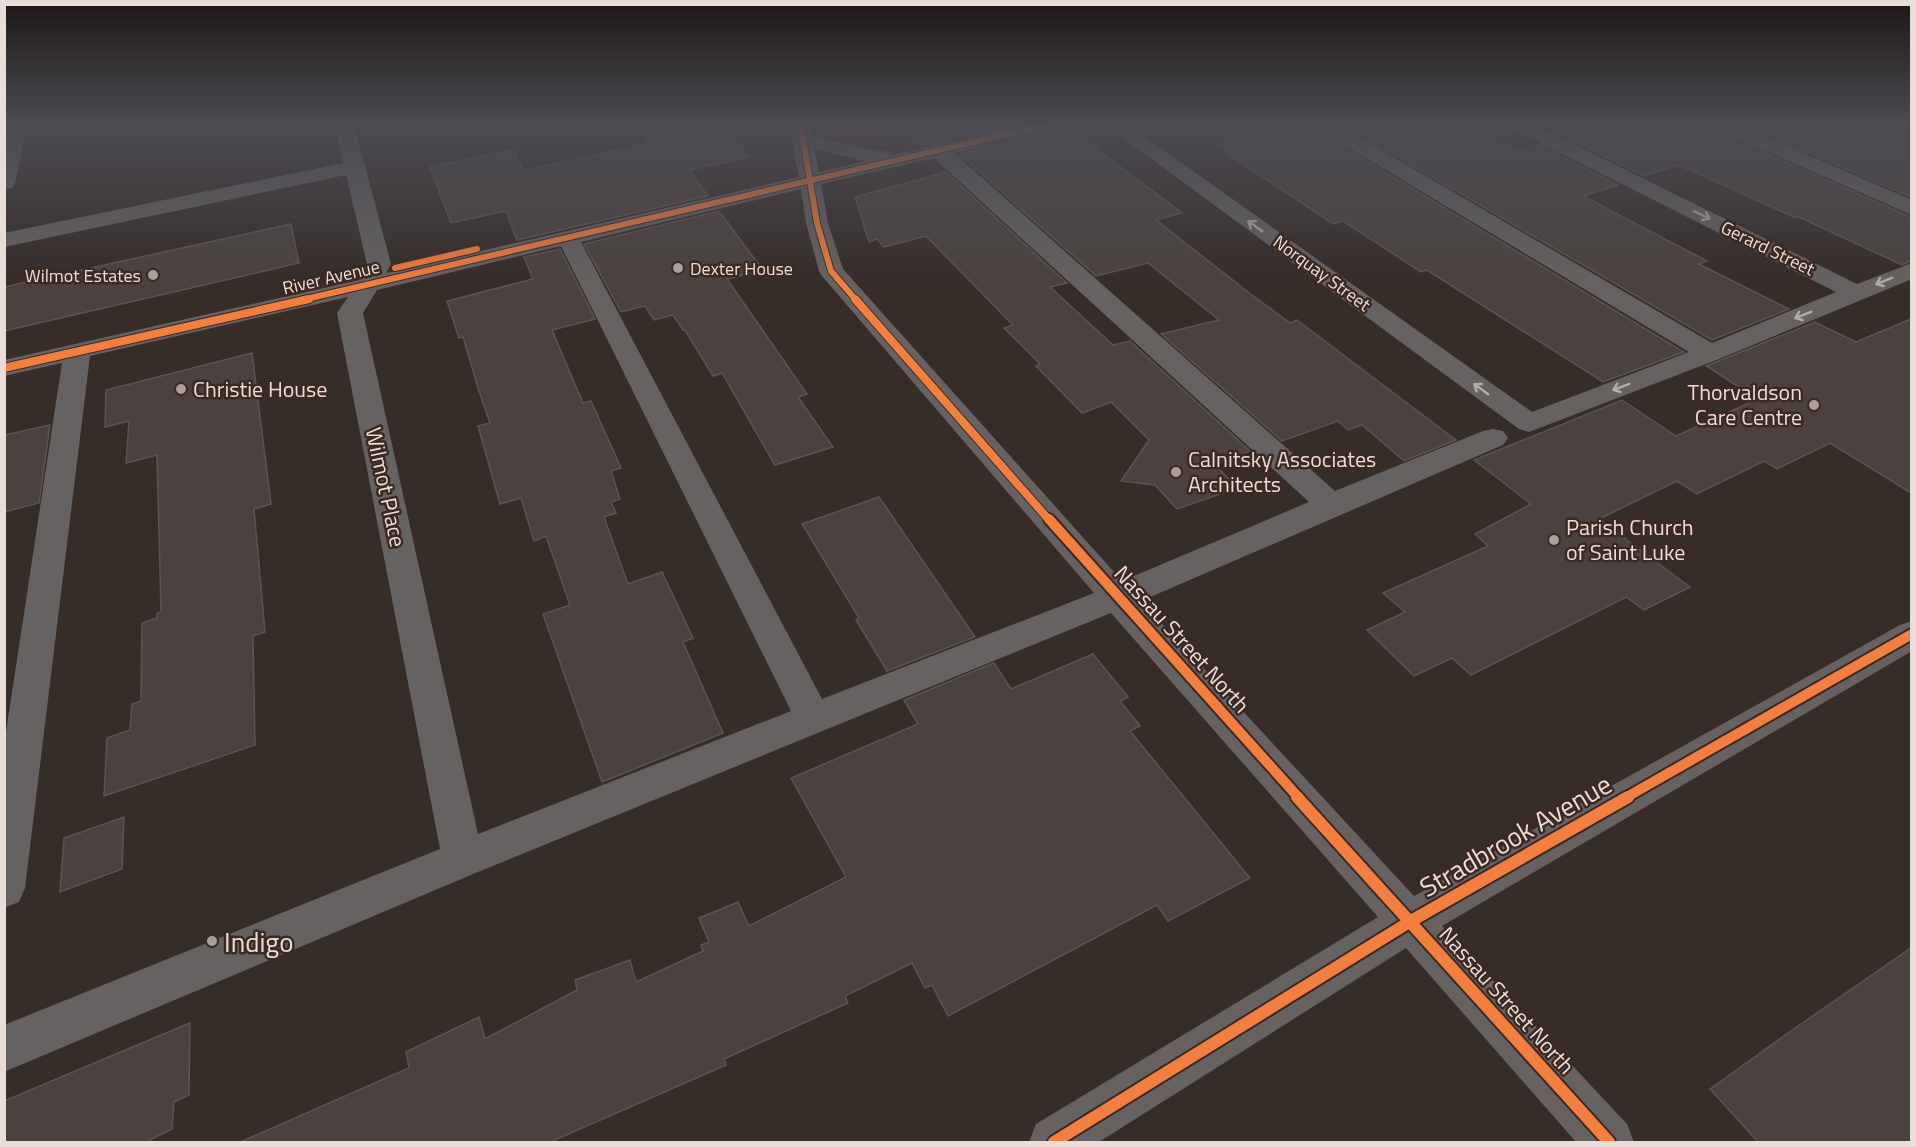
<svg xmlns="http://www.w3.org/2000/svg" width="1916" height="1147" viewBox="0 0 1916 1147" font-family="'Titillium Web',sans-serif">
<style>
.green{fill:#5f2908}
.building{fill:#4b423f;stroke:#5c5451;stroke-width:1.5}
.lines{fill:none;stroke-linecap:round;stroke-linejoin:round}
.minor{fill:#666261;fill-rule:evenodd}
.major{fill:#69625f;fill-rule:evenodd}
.cycleway-far3-casing{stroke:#3c2a22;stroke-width:8}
.cycleway-far2-casing{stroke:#3c2a22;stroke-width:10}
.cycleway-far1-casing{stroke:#3c2a22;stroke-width:14}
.cycleway-casing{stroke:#3c2a22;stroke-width:16}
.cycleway-far3{stroke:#f27e40;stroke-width:6}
.cycleway-far2{stroke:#f27e40;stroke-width:8}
.cycleway-far1{stroke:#f27e40;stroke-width:10}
.cycleway{stroke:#f27e40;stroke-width:12}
.oneway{stroke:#b5aca8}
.poi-dot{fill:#aa9f9a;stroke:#3c2a22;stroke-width:2}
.labels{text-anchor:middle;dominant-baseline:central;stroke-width:5;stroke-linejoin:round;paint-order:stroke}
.far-street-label{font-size:18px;fill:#e9ddd7;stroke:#3c2a22}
.far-poi-label{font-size:18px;fill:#e9ddd7;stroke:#3c2a22;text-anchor:start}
.poi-label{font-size:22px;fill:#e9ddd7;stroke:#3c2a22;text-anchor:start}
.street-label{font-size:22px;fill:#e9ddd7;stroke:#3c2a22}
.near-street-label{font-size:27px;fill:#e9ddd7;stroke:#3c2a22}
.near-poi-label{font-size:27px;fill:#e9ddd7;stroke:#3c2a22;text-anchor:start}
</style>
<rect width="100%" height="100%" fill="#362c28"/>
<g class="green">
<path d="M818 124H845L866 144 860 148C843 145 826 140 818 124Z"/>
<polygon points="852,124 875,124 879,127 878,141 885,143 904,132 918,128 928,136 881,147 875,146"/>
</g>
<g class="building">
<polygon points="633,124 723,124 750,157 689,170 708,196 517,240 506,211 451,223 430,167 514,150 524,170 648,144"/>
<polygon points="898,124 1016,124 922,146"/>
<polygon points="1063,124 1182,213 1156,220 1252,295 1290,323 1297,320 1456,440 1404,461 1362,425 1348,430 1338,421 1282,441 1161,334 1219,320 1148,263 1096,276 959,154 1058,130"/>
<polygon points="1289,124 1311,124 1315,130 1684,352 1603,382 1427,270 1421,272 1343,221 1333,224 1212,143"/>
<polygon points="1341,124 1465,124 1517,151 1540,145 1618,185 1583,196 1707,261 1699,264 1789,309 1712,340"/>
<polygon points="1622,124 1708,124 1712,130 1911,217 1911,261 1902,265 1799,217 1796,218 1679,165 1644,176 1567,138"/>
<polygon points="1741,124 1874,124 1911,139 1911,197"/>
<polygon points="946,172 1067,283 1050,287 1113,345 1130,341 1250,451 1214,464 1238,488 1177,509 1155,485 1121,481 1149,440 1111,402 1082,413 1036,366 1040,364 1004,328 1013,325 926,236 884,247 877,239 869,242 855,197"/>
<polygon points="719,211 763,270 727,279 807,394 798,397 833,447 775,465 722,373 713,376 685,330 683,330 673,315 654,320 645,306 621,312 584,244"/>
<polygon points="291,224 299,263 4,331 4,287"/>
<polygon points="560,249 595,319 552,330 583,403 591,401 621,468 611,471 620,499 611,502 616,513 604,517 628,584 662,572 693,638 683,642 723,733 602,782 543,614 570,605 546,536 534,541 521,498 500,504 478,426 490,423 478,388 463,337 459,338 447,301 533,279 524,257"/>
<polygon points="1911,319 1911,493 1830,443 1777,469 1764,461 1697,494 1677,481 1599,519 1690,587 1644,610 1626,597 1471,675 1452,658 1414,676 1367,630 1405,612 1383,593 1488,546 1475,534 1531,504 1474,460 1622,400 1676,436 1758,399 1706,366 1815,322 1856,342"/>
<polygon points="252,353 271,504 254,509 265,632 253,636 255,745 104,796 107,738 130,730 132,704 141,701 142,623 157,618 157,613 161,612 157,455 126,463 129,421 105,427 106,390"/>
<polygon points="50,425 39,503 4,512 4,435"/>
<polygon points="879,497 975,637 887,671 856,620 859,618 802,524"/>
<polygon points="1093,654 1128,697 1120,701 1140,726 1130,731 1250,878 1168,921 1157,905 948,1016 932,985 925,988 912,963 845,996 848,1003 724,1059 726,1065 548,1143 238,1143 409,1068 406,1052 479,1017 485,1039 577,990 575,980 630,960 636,982 703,951 701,945 709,942 699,918 738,902 749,926 846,877 791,778 918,724 904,700 994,663 1011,689"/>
<polygon points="124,817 122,869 60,892 64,838"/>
<polygon points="1911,948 1911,1143 1759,1143 1710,1089 1788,1033"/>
<polygon points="190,1023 189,1095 174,1102 172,1129 144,1143 4,1143 4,1101"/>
</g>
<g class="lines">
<g class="minor">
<polygon points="8,124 28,124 15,183 12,188 4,189 4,138"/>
<path d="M334 124H354L391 264 386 273 799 177 788 124H808L812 135 853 147 883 151 892 155 1025 124H1060L1057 128 954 153 1335 491 1483 431 1493 429 1503 431 1508 438 1503 445 1141 601 1414 896 1900 625 1912 621V651L1442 926 1627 1124 1634 1142H1576L1406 948 1099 1142H1029L1036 1124 1378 917 1111 613 478 872 4 1072V1025L440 849 337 313 348 297 90 356 25 888 19 902 4 908V745L62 363 4 376V360L359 280 367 264 346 175 4 247V233L343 163ZM815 149 866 161 819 172ZM934 158 1309 502 1122 581 843 269 828 223 821 184ZM801 189 806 223 819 271 822 276 1094 593 822 699 581 242ZM561 246 791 711 478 834 363 313 377 290Z"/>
<polygon points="1104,124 1127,124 1532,412 1689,352 1316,128 1313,124 1337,124 1712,343 1836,292 1511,128 1508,124 1533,124 1857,284 1912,263 1912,279 1719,359 1529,432 1519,429"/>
<polygon points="1710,124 1736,124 1912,200 1912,215 1713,128"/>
</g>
<polygon class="major" points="1897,124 1912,124 1912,132 1900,128"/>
<g class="cycleway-far3-casing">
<g id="cycleway-far3">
<polyline points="798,124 803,139 817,223 831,271 856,300"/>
<polyline points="395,268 477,249"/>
<polyline points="302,300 1050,124"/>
</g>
</g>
<g class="cycleway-far2-casing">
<g id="cycleway-far2">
<polyline points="855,299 1050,521"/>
<polyline points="4,368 309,299"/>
</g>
</g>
<g class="cycleway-far1-casing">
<g id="cycleway-far1">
<polyline points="1049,519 1299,798"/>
<polyline points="1625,798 1912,634"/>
</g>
</g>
<g class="cycleway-casing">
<g id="cycleway">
<polyline points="1297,797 1609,1142"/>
<polyline points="1054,1142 1411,921 1628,797"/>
</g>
</g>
<use href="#cycleway-far3" class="cycleway-far3"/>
<use href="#cycleway-far2" class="cycleway-far2"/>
<use href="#cycleway-far1" class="cycleway-far1"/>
<use href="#cycleway" class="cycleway"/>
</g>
<defs><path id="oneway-shaft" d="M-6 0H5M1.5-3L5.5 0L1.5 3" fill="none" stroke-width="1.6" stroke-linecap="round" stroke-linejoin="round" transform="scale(1.5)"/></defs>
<g class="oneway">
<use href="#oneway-shaft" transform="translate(1702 215) rotate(26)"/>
<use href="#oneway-shaft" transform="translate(1255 226) rotate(-144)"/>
<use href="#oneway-shaft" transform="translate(1884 281) rotate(158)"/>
<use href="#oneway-shaft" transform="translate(1803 315) rotate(158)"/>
<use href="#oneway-shaft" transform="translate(1621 387) rotate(159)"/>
<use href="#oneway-shaft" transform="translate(1481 389) rotate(-144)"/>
</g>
<linearGradient id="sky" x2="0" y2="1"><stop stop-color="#1e1816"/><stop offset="0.44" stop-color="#4c4b53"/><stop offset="1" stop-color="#4c4b53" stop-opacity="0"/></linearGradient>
<rect width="1916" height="284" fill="url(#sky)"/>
<g class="poi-dot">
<circle cx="678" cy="268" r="6"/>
<circle cx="153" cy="275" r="6"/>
<circle cx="181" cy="389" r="6"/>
<circle cx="1814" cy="405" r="6"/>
<circle cx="1176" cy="472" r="6"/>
<circle cx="1554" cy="540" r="6"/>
<circle cx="212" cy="941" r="6"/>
</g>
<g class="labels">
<g class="far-street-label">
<text transform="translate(1768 248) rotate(26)">Gerard Street</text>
<text transform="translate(1322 273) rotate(36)">Norquay Street</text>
<text transform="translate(331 277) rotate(-13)">River Avenue</text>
</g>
<g class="far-poi-label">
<text x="690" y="268">Dexter House</text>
<text x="141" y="275" text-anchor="end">Wilmot Estates</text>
</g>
<g class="poi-label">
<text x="193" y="389">Christie House</text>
<text x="1802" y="392" text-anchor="end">Thorvaldson<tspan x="1802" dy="25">Care Centre</tspan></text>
<text x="1188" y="459">Calnitsky Associates<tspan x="1188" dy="25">Architects</tspan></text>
<text x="1566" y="527">Parish Church<tspan x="1566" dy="25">of Saint Luke</tspan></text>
</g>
<g class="street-label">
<text transform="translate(386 487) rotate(78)">Wilmot Place</text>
<text transform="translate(1182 639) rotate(48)">Nassau Street North</text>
<text transform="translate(1507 1000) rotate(48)">Nassau Street North</text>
</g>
<g class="near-street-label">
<text transform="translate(1515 835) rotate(-30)">Stradbrook Avenue</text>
</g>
<g class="near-poi-label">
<text x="224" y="941">Indigo</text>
</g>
</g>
<rect width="1916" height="1147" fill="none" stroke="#e9ddd7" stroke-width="12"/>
</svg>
